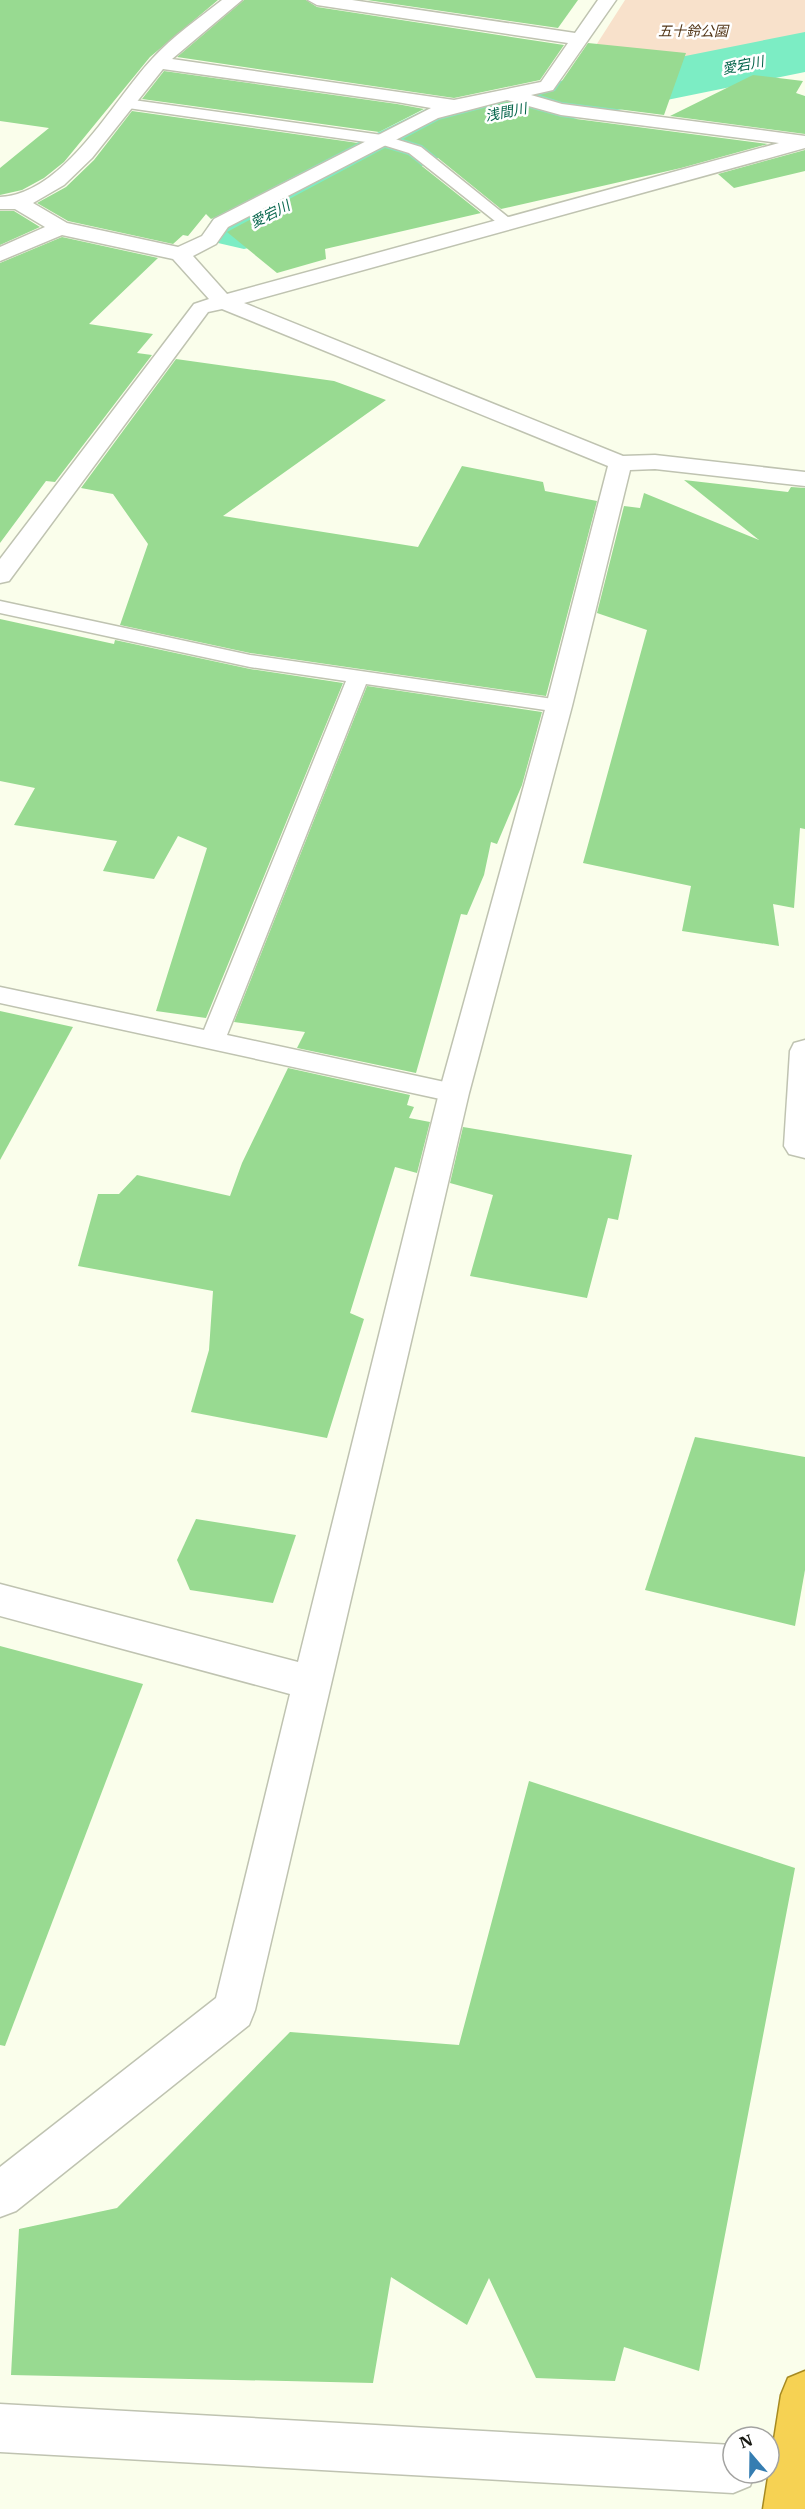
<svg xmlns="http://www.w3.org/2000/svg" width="805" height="2509" viewBox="0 0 805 2509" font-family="'IBM Plex Serif','Noto Sans JP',serif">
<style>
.green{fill:#f8e1cb}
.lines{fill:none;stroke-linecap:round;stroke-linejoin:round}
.river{fill:#7cedc4;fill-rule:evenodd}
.building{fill:#98da91}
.service-casing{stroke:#bfc3b1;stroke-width:3}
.minor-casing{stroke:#bfc3b1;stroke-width:3}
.trunk-casing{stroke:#a68a21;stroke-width:3}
.service{fill:#fff;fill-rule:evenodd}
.minor{fill:#fff;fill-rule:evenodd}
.trunk{fill:#f6d253;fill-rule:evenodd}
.labels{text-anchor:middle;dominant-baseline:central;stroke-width:5;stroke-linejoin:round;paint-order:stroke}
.far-park-label{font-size:14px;font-style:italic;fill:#513516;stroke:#fff}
.far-water-label{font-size:14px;font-style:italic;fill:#07664c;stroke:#fff}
</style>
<rect width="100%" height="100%" fill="#fafeeb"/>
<polygon class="green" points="625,0 805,0 805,62 745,55 690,63 593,50"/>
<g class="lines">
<polygon class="river" points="805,32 805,72 475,139 270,243 244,249 218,243 207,227 218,211 430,107"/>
</g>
<g class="building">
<polygon points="0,0 218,0 150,57 64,162 44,178 22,190 0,195 0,168 49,128 0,121"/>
<polygon points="244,0 306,0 317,7 564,45 540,80 454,98 177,57"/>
<polygon points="367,0 578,0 558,28"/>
<polygon points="588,43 686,53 664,115 562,102 540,95 555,91"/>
<polygon points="164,71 397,104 424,109 379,132 142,99"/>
<polygon points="753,75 803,81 796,93 805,96 805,134 670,116"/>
<polygon points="507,102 561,117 768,144 681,168 501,209 422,145 403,139 439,120"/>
<polygon points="132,111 358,143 211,219 206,214 188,236 183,235 173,244 68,221 37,203 66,187 94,160"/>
<polygon points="385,148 408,155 481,213 325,249 326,259 277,273 227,232"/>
<polygon points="805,150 805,171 734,188 718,174"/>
<polygon points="0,211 14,211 40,227 0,245"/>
<polygon points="62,237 158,258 89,324 153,334 137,353 152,355 55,482 46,481 0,543 0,263"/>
<polygon points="176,359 334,381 386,400 223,516 418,547 462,466 543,482 545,491 597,501 546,696 250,653 120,625 148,544 113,494 81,488"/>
<polygon points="684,480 788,492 791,487 805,488 805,829 800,828 794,908 773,904 779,946 682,931 691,886 583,863 647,630 597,613 624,506 640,508 644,493 759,540"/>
<polygon points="0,619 114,644 115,640 250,669 343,683 206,1018 156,1011 207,848 178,836 154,879 103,871 117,841 14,825 35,788 0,781"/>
<polygon points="367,686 542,712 522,785 497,844 491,842 484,875 467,915 461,914 416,1073 297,1048 305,1032 234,1022"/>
<polygon points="0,1011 73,1027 0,1160"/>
<polygon points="288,1068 410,1095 407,1105 414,1107 409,1118 430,1122 417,1173 395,1167 350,1313 364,1319 327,1438 191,1412 209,1350 213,1291 78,1266 98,1194 119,1194 137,1175 230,1196 242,1163"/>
<polygon points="463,1127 632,1155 618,1220 608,1218 587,1298 470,1276 493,1195 450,1183"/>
<polygon points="695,1437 805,1457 805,1570 795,1626 645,1590"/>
<polygon points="196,1519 296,1535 273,1603 190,1590 177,1560"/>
<polygon points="0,1646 143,1684 5,2046 0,2045"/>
<polygon points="529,1781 795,1868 699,2371 624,2347 615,2381 536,2378 489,2278 467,2325 391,2277 373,2383 11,2375 19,2229 117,2208 290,2032 459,2045"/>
</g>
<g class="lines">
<g class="service-casing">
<g id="service">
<polygon points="126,99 382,135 421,147 514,222 506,227 500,225 409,153 380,144 121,107 118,104 121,101"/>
<polygon points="0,601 250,655 567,701 570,706 567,711 559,712 366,684 227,1035 454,1084 463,1087 467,1093 463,1099 454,1102 0,1003 0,987 204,1030 346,681 250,667 0,613"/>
</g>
</g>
<g class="minor-casing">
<g id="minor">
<path d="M222 0H242L172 59 454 100 541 82 568 43 317 5 308 0H352L575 33 598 0H616L553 90 531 95 562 104 805 136V148L244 303 623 456 655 455 805 472V486L655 469 630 470 572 706 469 1093 255 2010 249 2025 16 2211 0 2217V2167L216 1998 290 1694 0 1616V1584L298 1662 439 1093 546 706 608 466 222 309 208 312 9 581 0 583V559L194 304 209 299 173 259 62 235 0 261V247L45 227 15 209H0V197C64 194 112 102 152 59 173 36 198 19 222 0ZM163 69 397 102 431 108 214 219 202 236 178 247 67 223 33 203 64 185 92 158ZM507 100 561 115 779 143 227 294 193 256 216 244 228 227 438 118Z"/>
<polygon points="805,1040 805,1158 789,1154 784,1146 790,1051 794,1043"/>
<polygon points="0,2404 733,2445 733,2473 755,2473 750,2486 733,2493 0,2452"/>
</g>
</g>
<g class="trunk-casing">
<polygon id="trunk" points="805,2371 805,2509 763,2509 781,2395 788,2378"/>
</g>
<use href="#service" class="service"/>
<use href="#minor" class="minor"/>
<use href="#trunk" class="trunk"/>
</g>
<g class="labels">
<g class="far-park-label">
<text x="693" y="31">五十鈴公園</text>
</g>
<g class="far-water-label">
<text transform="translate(743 65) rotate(-11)">愛宕川</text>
<text transform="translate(506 112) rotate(-11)">浅間川</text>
<text transform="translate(270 214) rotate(-27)">愛宕川</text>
</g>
</g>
<g transform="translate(751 2455) rotate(340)"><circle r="28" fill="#ffffff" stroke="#a3a3a1" stroke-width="1.5"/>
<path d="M0-4.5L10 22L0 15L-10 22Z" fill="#357db1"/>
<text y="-9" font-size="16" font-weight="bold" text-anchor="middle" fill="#181913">N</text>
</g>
</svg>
